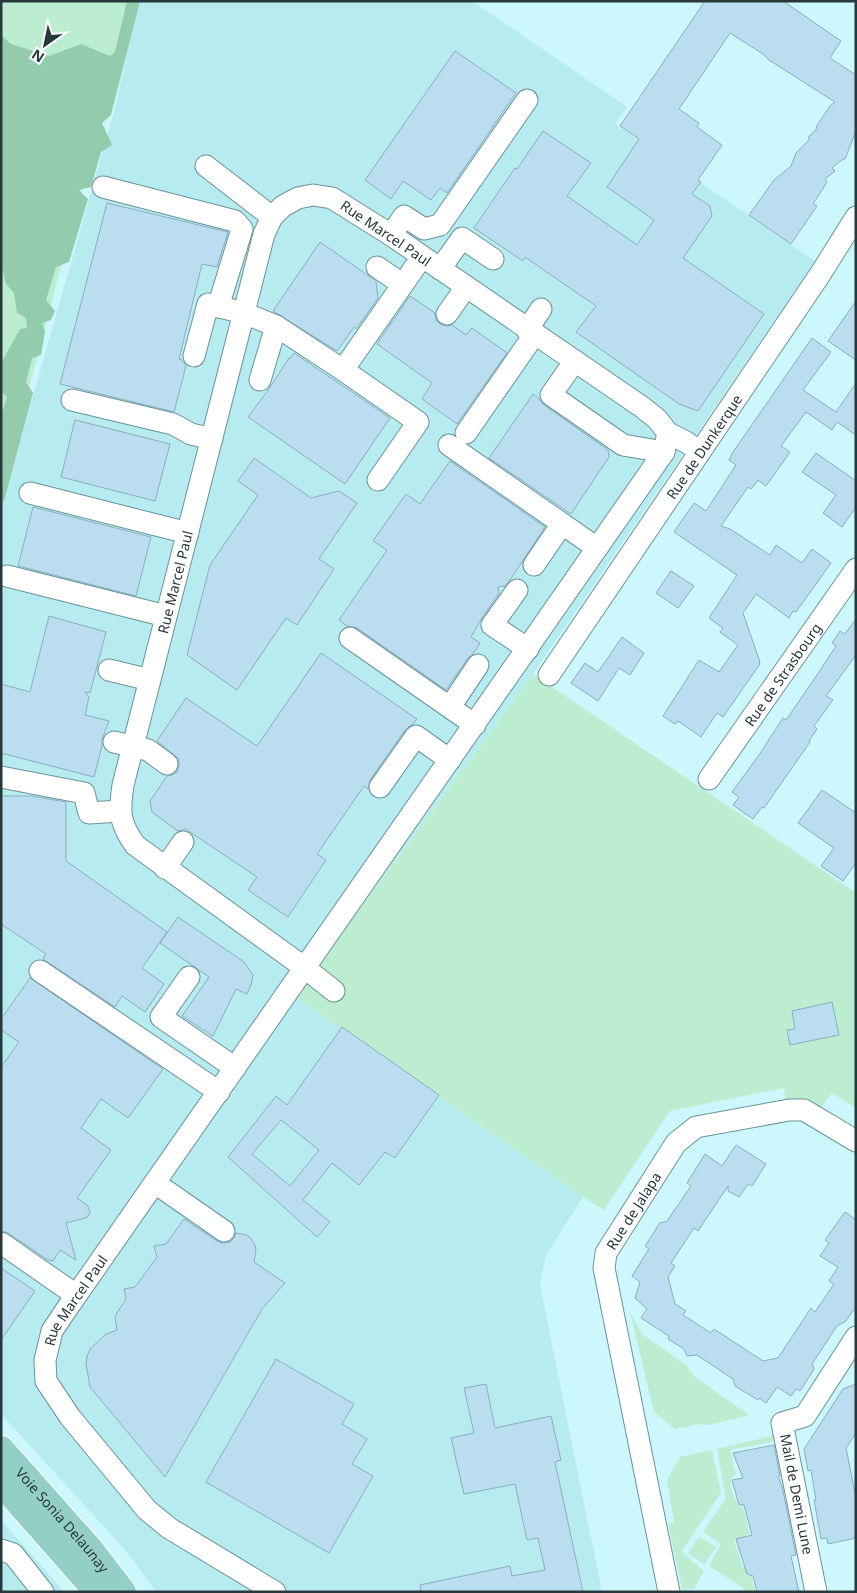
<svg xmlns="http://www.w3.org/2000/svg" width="857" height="1593" viewBox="0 0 857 1593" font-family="'Noto Sans',sans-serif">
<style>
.built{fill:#b6ebf0}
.green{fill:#bcedd1}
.forest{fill:#92ccac}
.building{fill:#badeef;stroke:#8aadbe;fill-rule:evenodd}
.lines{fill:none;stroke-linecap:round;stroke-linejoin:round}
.minor-casing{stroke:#6a9398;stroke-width:23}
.major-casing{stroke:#fff;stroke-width:28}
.minor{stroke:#fff;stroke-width:21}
.major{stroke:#94cfc7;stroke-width:26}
.labels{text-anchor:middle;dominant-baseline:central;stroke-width:4;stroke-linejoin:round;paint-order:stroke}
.street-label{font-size:14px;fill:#27383a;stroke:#fff}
</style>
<rect width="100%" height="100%" fill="#ccf8fd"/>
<g class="built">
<polygon points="139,1 436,1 440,3 441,1 472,1 627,107 615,124 815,261 533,674 295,997 583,1197 546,1255 540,1285 602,1592 156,1592 128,1553 1,1414 1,508 114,112"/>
<polygon points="1,1520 64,1592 1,1592"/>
</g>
<g class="green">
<polygon points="1,1 131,1 1,494"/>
<polygon points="533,674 856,893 856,1108 832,1093 821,1108 805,1101 786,1102 784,1088 670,1111 604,1210 583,1197 295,997"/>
<polygon points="630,1312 642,1334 686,1365 695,1377 749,1415 710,1425 701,1424 675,1429 654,1412"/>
<polygon points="775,1435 777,1441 730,1450 736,1475 732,1477 730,1484 731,1489 739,1507 743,1507 750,1534 734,1540 743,1567 750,1566 745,1574 752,1577 755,1592 742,1592 744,1588 709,1566 721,1544 703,1532 726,1498 717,1449"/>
<polygon points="712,1450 721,1493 681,1552 704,1571 694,1589 682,1589 668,1523 674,1522 667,1480 680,1457"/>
<polygon points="699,1537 716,1547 704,1565 688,1553"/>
</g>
<polygon class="forest" points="127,1 140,1 111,115 102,123 112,145 101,152 91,187 79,190 88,199 69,262 56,267 46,300 55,311 51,320 42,323 45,332 41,355 32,358 26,382 33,393 4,501 1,502 1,416 7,397 1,391 1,363 20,329 27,328 26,318 17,313 14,293 6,284 1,263 1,35 11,44 49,56 81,44 110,56 115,52"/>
<g class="building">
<polygon points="705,1 783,1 841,41 830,58 856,75 856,131 845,159 843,159 832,168 835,171 825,179 827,182 813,204 817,206 791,244 749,215 774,180 791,166 796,153 810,139 808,138 817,128 816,127 830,106 835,102 769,60 763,54 730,33 679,109 699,123 697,127 722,145 698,180 701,182 692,194 710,206 712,216 683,258 764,314 698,411 679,404 576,332 596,306 525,257 523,261 474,228 515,168 517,169 543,131 591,163 567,196 637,245 654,220 607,187 639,139 620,126"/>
<polygon points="455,51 516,93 447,193 440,188 431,200 403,181 391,199 365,180"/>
<polygon points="107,203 228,232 217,267 202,264 179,359 182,360 186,366 174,412 60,384"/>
<polygon points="320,242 376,281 378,298 356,329 354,327 337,351 273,311"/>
<polygon points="410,296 435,313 436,320 440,324 446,326 452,325 466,335 472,328 507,353 457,424 422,399 432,383 377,344"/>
<polygon points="856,301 856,360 828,341"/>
<polygon points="812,338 831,352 803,390 836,412 856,383 856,435 837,422 832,430 806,412 781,446 790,452 766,486 758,480 751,489 748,487 721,526 730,529 770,555 776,545 802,563 812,549 831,563 796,612 793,611 789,618 756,594 743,613 760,662 759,662 760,664 723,717 717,713 701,737 678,721 675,724 663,716 699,660 719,672 738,645 720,632 723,628 709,618 737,575 674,532 694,503 706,511 736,465 729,460 733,452"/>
<polygon points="294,353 390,418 345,484 248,417 269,389 289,358 290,359"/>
<polygon points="533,394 539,399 544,405 608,450 609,457 571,514 489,458"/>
<polygon points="75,420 170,444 155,501 61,477"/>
<polygon points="816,453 856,481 856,507 842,527 823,513 836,495 802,472"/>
<polygon points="254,458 311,498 339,491 357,503 319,559 334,569 297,625 286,618 237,690 187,655 210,565 258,495 238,481"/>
<polygon points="450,461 545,527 510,580 505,586 498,587 499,593 482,618 471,637 480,643 473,654 468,658 446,690 357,628 347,626 339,620 387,550 373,541 406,494 420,504"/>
<polygon points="33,507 151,537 136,596 18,566"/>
<polygon points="671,571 694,586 678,608 656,593"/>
<polygon points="49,616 106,632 90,693 85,692 89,697 85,715 109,721 102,739 102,746 94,777 1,753 1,684 30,692"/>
<polygon points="856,619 856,655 826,696 833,700 814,726 817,729 809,741 810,742 764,808 762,807 753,819 733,805 739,797 732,792 759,755 783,718 786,720 819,672 836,646 832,643 840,631 845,634"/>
<polygon points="622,637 644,653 630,675 619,668 598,701 571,683 585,663 598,672"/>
<polygon points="321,653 417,719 413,724 406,729 370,780 368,789 364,786 317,854 326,860 288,917 248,890 257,877 190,832 186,829 178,831 152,812 150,801 167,776 172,775 177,772 179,765 179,759 157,741 186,698 257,746"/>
<polygon points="822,790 856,813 856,863 843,881 821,866 834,848 798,823"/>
<polygon points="1,796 32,796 66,802 66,861 167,932 142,968 164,984 145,1012 122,996 115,1007 43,959 46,954 1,924"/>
<polygon points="178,917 244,962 253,975 251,985 247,994 236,989 213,1036 182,1016 209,977 160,943"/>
<polygon points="30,978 163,1069 128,1118 101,1099 81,1128 111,1150 77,1198 88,1206 90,1213 86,1218 66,1223 76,1260 60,1250 53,1261 48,1260 8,1233 1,1231 1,1067 19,1042 1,1030 1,1019"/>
<polygon points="832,1002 839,1035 790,1045 787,1030 795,1029 792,1011"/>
<path d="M342 1027 439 1095 395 1158 385 1152 359 1185 332 1163 303 1200 330 1222 317 1237 228 1157 276 1096 287 1105ZM281 1120 319 1150 290 1186 252 1154Z"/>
<polygon points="736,1145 766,1164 752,1186 748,1184 739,1197 728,1191 728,1186 698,1231 694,1228 671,1263 675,1266 668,1277 675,1304 686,1311 683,1315 711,1333 714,1329 763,1361 778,1358 811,1308 815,1312 834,1284 829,1281 838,1267 820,1256 829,1243 825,1240 845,1212 856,1220 856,1306 846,1321 837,1326 812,1364 814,1368 813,1371 800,1391 796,1389 791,1396 777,1387 766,1403 759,1398 758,1400 735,1386 733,1379 697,1355 687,1356 684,1349 668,1339 669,1336 641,1318 647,1309 635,1298 640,1282 632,1276 649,1249 645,1246 660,1223 667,1221 691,1186 687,1183 705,1154 722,1166"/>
<polygon points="184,1219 217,1241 222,1243 230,1242 234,1238 236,1233 246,1235 250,1237 255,1245 256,1251 254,1262 285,1283 262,1309 165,1477 90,1387 86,1364 87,1356 91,1348 106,1334 117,1330 115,1316 126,1299 124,1289 135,1287 157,1257 154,1246 166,1244"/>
<polygon points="1,1268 35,1291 1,1340"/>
<polygon points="276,1359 354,1404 342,1424 367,1439 352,1464 373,1476 329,1553 206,1482"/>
<polygon points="486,1384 495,1428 551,1416 561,1460 555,1462 583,1592 421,1592 420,1585 510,1566 512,1576 545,1570 538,1538 527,1540 515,1484 464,1494 451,1438 474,1433 464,1388"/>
<polygon points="856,1384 856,1433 846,1448 856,1498 856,1538 828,1544 827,1538 821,1539 814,1500 816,1500 811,1470 808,1471 804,1449 843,1389"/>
<polygon points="774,1445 780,1476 778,1476 782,1486 796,1555 791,1556 799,1592 757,1592 753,1576 747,1574 736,1539 752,1535 744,1505 739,1505 732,1480 743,1478 733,1453"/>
</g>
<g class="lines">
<g class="minor-casing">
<g id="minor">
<polyline points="206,166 272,217"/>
<polyline points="103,187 235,221 242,229 218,307"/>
<polyline points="391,235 404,216 424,229 440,225 527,100"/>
<polyline points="377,267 402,284"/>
<polyline points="440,269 462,238 493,259"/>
<polyline points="447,314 466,287"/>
<polyline points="527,330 541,309"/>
<polyline points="194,356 208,304 244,313 276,326 343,370"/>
<polyline points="574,362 551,395 623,445 664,452"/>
<polyline points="260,380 276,326"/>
<polyline points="72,400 173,424 191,434 212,439"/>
<polyline points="466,433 534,335"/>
<polyline points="668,433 686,442 700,452"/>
<polyline points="449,445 597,548"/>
<polyline points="378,480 418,422 343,370 422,257"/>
<polyline points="30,493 188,533"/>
<polyline points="534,565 562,524"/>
<polyline points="7,576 166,616"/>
<polyline points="517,590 492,625 528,649"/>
<polyline points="350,638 475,725"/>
<polyline points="109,670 150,680"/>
<path id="s1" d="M549 675 821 273 856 217"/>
<polyline points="450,707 478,665"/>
<polyline points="114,742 148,750 167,764"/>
<polyline points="1,777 84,793 89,813 120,811"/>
<path id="s2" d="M709 779 856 569"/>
<polyline points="380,787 416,736 450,760"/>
<polyline points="165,868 183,842"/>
<polyline points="40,971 219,1092"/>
<polyline points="189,977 161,1017 235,1068"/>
<polyline points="155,1183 224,1231"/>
<polyline points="1,1243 76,1295"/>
<polyline points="1,1550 13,1554 43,1592"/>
<path id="s3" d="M275 1592 169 1528 147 1510 70 1417 46 1381 45 1360 52 1331 66 1310 664 452 668 433 657 419 642 407 391 235 332 198 313 195 298 198 283 206 272 217 264 234 123 785C119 812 119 822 135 845L305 968 334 991"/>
<path id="s4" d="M669 1592 604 1268 606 1253 676 1143 696 1127 789 1110H804L856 1141"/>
<polyline points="816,1592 782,1423 805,1416 856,1337"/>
</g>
</g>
<g class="major-casing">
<g id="major">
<path id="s5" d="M1 1449 90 1549 123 1592"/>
<polyline points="1,1483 97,1592"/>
</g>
</g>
<use href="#minor" class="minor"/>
<use href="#major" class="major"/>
</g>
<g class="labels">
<g class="street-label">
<text transform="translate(386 233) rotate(34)">Rue Marcel Paul</text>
<text stroke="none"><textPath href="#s1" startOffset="276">Rue de Dunkerque</textPath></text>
<text transform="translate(175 582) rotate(-76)">Rue Marcel Paul</text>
<text stroke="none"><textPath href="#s2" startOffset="128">Rue de Strasbourg</textPath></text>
<text stroke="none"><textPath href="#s4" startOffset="396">Rue de Jalapa</textPath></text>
<text stroke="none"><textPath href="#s3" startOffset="405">Rue Marcel Paul</textPath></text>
<text transform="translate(797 1494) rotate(79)">Mail de Demi Lune</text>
<text stroke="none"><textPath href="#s5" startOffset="94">Voie Sonia Delaunay</textPath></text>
</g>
</g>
<rect width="857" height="1593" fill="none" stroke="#27383a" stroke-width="5"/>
<g transform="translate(45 45) rotate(213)" stroke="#ffffff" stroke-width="4" paint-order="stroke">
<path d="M0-4L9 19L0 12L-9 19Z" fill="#27383a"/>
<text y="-8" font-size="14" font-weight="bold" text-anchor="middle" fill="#27383a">N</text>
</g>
</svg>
